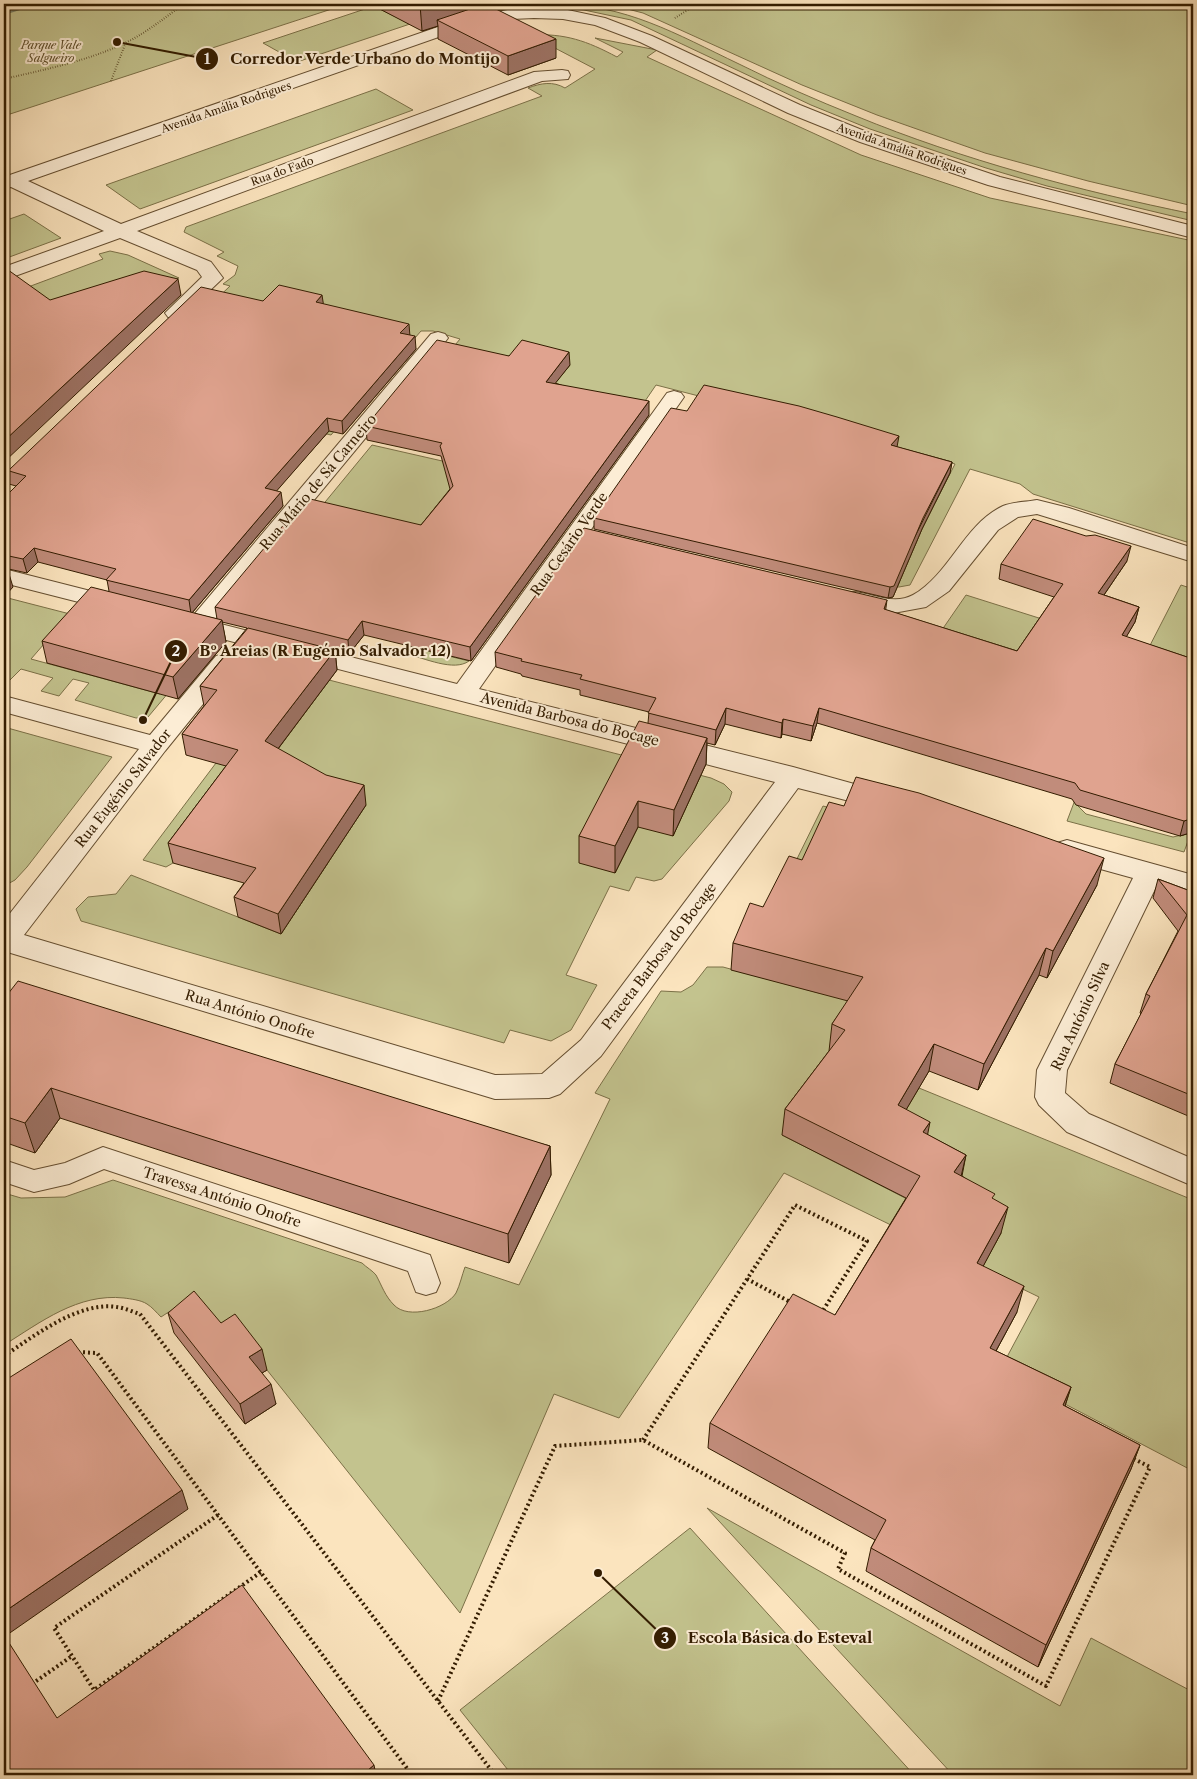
<svg xmlns="http://www.w3.org/2000/svg" width="1197" height="1779" viewBox="0 0 1197 1779" font-family="'Libre Caslon Text',serif">
<style>
.green{fill:#c3c38e;stroke:#7b7047}
.lines{fill:none;stroke-linecap:round;stroke-linejoin:round}
.stream{fill:#747e67;fill-rule:evenodd}
.lane-casing{stroke:#654e30;stroke-width:2}
.street-casing{stroke:#654e30;stroke-width:2}
.path-far1{stroke:#331c00;stroke-width:2;stroke-dasharray:0.5 2;stroke-linecap:butt}
.path{stroke:#331c00;stroke-width:4;stroke-dasharray:2 3;stroke-linecap:butt}
.lane{fill:#fcedd5;fill-rule:evenodd}
.street{fill:#fcedd5;fill-rule:evenodd}
.wall{fill:#c18c7b;stroke:#331c00}
.shaded-wall{fill:#9d7264;stroke:#331c00}
.building{fill:#e0a38f;stroke:#331c00}
.labels{text-anchor:middle;dominant-baseline:central;stroke-width:4;stroke-linejoin:round;paint-order:stroke}
.far-park-label{font-size:11px;font-style:italic;fill:#5e4e2b;stroke:#fcedd5}
.far-street-label{font-size:11px;fill:#331c00;stroke:#fcedd5}
.street-label{font-size:14px;fill:#331c00;stroke:#fcedd5}
.leader{fill:none;stroke:#331c00;stroke-width:2}
.callout-dot{fill:#331c00;stroke:#fcedd5;stroke-width:2}
.mark-label{font-size:15px;text-anchor:middle;font-weight:bold;fill:#fff}
.callout-label{font-size:15px;text-anchor:middle;font-weight:bold;fill:#331c00;stroke:#fcedd5;stroke-width:4;stroke-linejoin:round;paint-order:stroke}
</style>
<rect width="100%" height="100%" fill="#fbe4be"/>
<filter id="stains"><feTurbulence type="fractalNoise" baseFrequency=".004" numOctaves="4"/><feColorMatrix values="0 0 0 0 .2 0 0 0 0 .09 0 0 0 0 .02 0 0 0 .5 -.17"/></filter>
<radialGradient id="worn" r=".72"><stop offset=".6" stop-color="#630" stop-opacity="0"/><stop offset="1" stop-color="#630" stop-opacity=".3"/></radialGradient>
<g class="green">
<polygon points="4,4 347,4 4,116"/>
<path d="M554 4C626 4 676 34 739 64 777 83 816 100 856 116 963 160 1080 191 1193 214V221L1047 186 986 168 870 129 811 105 631 20 584 10 554 8Z"/>
<polygon points="608,4 1193,4 1193,206 1088,181 985,153 877,115 802,85 643,13"/>
<polygon points="374,6 410,24 297,62 263,43"/>
<path d="M530 35C565 33 587 41 617 57L623 52 595 38 657 50 647 57 861 155 990 198 1193 241V544L1033 494 1020 484 970 469 910 585 899 587 810 568 900 494 935 503 955 464 897 447 656 385 613 448 549 391 569 365 446 356 460 339 433 331H421L331 435 246 415 160 353 230 286 223 284 235 275 238 266 217 256 224 252 184 232 186 227 542 96 528 88C541 83 553 81 565 88L595 69Z"/>
<polygon points="376,89 413,110 140,209 106,185"/>
<polygon points="24,214 61,238 4,259 4,221"/>
<polygon points="110,251 128,255 179,278 4,332 4,296 103,259 99,254"/>
<polygon points="372,445 495,473 403,566 321,507"/>
<polygon points="1181,585 1193,589 1193,686 1143,659"/>
<polygon points="966,595 1099,637 1077,672 935,640"/>
<polygon points="4,597 70,614 31,659 160,694 189,659 200,655 148,717 136,718 75,700 89,683 73,679 59,696 41,691 53,678 21,669 8,682 4,681"/>
<path d="M411 647 469 661C454 672 424 658 407 654Z"/>
<polygon points="329,680 711,778 724,784 732,792 729,801 662,879 654,881 636,877 629,891 610,886 566,975 597,985 571,1030 551,1041 510,1030 504,1043 81,921 76,909 88,897 116,894 131,875 281,934 328,863 231,784 173,863 166,867 143,860 216,763"/>
<polygon points="4,727 112,757 27,867 15,880 4,886"/>
<polygon points="1075,800 1077,805 1086,814 1173,837 1186,834 1192,830 1184,852 1067,821"/>
<path d="M823 806 954 841 864 1004 782 1135 995 1244 1001 1233 893 1132 919 1088 1193 1200V1212L1188 1227 1193 1230V1471L1000 1370 1039 1297 784 1173 619 1418 554 1394 460 1613 267 1370 226 1343 190 1298 161 1317C157 1313 152 1307 147 1304 141 1300 131 1299 124 1298 78 1293 41 1322 4 1345V1193L21 1198 65 1197 113 1180 362 1263C366 1267 373 1271 376 1275 382 1286 385 1296 394 1305 408 1320 446 1309 456 1293 460 1285 462 1275 465 1267L519 1285 610 1099 595 1093 661 991 681 992 693 985 707 967H723L819 993 806 872 792 869Z"/>
<polygon points="707,1508 1060,1706 1091,1638 1193,1692 1193,1775 953,1775"/>
<polygon points="690,1528 914,1775 512,1775 460,1710"/>
</g>
<g class="lines">
<polygon class="stream" points="26,4 39,4 4,15 4,9"/>
<g class="lane-casing">
<polygon id="lane" points="103,1147 430,1255 440,1283 436,1292 426,1295 416,1292 408,1271 104,1169 69,1184 34,1192 4,1182 4,1160 34,1170 65,1163"/>
</g>
<g class="street-casing">
<g id="street">
<polygon points="534,8 563,9 605,18 652,36 800,105 872,134 1000,177 1193,226 1193,238 988,185 860,142 788,113 640,42 595,25 563,19 534,18 512,19 470,26 28,181 121,224 534,72 562,70 568,71 570,75 568,79 542,81 137,231 211,262 223,278 182,317 175,319 168,317 165,313 202,277 197,270 120,238 4,280 4,267 104,231 11,187 4,188 4,177 461,19 512,9"/>
<polygon points="438,332 445,334 448,338 445,342 213,622 457,684 667,393 674,391 681,393 684,397 479,689 793,767 894,795 898,801 894,807 885,810 798,788 601,1056 560,1094 549,1098 495,1099 4,951 4,921 139,749 4,712 4,696 150,735 216,656 225,654 234,656 237,662 165,751 24,935 495,1075 542,1074 581,1040 775,782 180,628 176,623 180,618 192,617 431,334"/>
<path d="M1037 500 1069 508 1193 548V562L1037 514 1018 517 998 530 949 591 926 607 888 614 842 603 838 598 842 593C865 587 889 608 913 595 950 574 964 524 1003 506 1013 502 1026 502 1037 500Z"/>
<polygon points="4,569 126,600 130,605 126,610 118,612 4,583"/>
<polygon points="1067,840 1193,875 1193,895 1157,885 1067,1070 1065,1093 1089,1114 1193,1159 1193,1186 1067,1132 1039,1105 1035,1097 1037,1070 1133,878 1057,857 1054,850 1057,843"/>
</g>
</g>
<g class="path-far1">
<polyline points="675,18 697,4"/>
<path d="M4 79C47 69 93 60 133 39 151 29 167 16 184 4"/>
<polyline points="111,81 126,42"/>
</g>
<g class="path">
<polyline points="747,1279 792,1303"/>
<polyline points="78,1352 97,1353 412,1775"/>
<path d="M4 1356C34 1336 79 1301 117 1307 125 1308 133 1312 140 1314L495 1775"/>
<polyline points="643,1440 795,1205 867,1241 822,1312"/>
<polyline points="218,1515 54,1628 94,1690 261,1572"/>
<polyline points="32,1684 72,1656"/>
<polyline points="438,1701 555,1446 643,1440 845,1553 838,1569 1046,1686 1150,1467 1132,1458"/>
</g>
<use href="#lane" class="lane"/>
<use href="#street" class="street"/>
</g>
<g class="wall">
<polygon points="374,4 472,4 472,9 556,58 508,75 438,39 438,26 422,31 374,6"/>
<polygon points="263,301 323,304 410,335 416,349 343,434 329,431 276,491 283,506 192,613 217,619 215,607 421,525 450,489 441,456 367,440 366,426 509,356 570,365 555,383 649,415 471,661 364,635 349,654 335,650 337,670 278,749 366,805 281,934 238,917 234,897 244,883 173,863 168,843 226,766 186,755 182,734 204,706 200,686 247,628 222,622 226,642 178,699 47,663 42,641 109,591 107,580 38,562 27,573 4,568 4,498 16,486 9,484 6,470 10,469"/>
<polygon points="687,411 897,447 952,462 950,473 922,529 893,597 888,598 594,529 594,518"/>
<polygon points="1127,561 1104,595 1139,607 1135,622 1126,637 1193,659 1193,832 1180,836 1076,805 1072,799 817,723 811,741 782,734 781,738 725,724 715,745 707,743 706,764 673,836 638,827 615,873 579,863 579,836 648,723 649,712 580,695 580,690 522,676 521,674 496,667 495,652 886,610 1017,651 1054,597 999,579 1001,564"/>
<polygon points="802,860 1097,885 1047,978 1039,975 978,1090 929,1071 906,1109 928,1135 966,1155 962,1176 993,1199 1001,1233 983,1266 1017,1312 996,1351 1071,1387 1065,1406 1140,1445 1131,1469 1038,1667 866,1571 871,1548 875,1540 708,1448 710,1423 835,1315 906,1198 782,1135 785,1109 829,1051 832,1024 848,1001 731,970 733,943 763,907"/>
<polygon points="1158,879 1193,892 1193,1118 1110,1083 1115,1064 1141,1014 1140,1013 1146,994 1178,931 1153,898"/>
<polygon points="4,999 550,1146 551,1175 509,1263 60,1118 35,1153 4,1142"/>
<polygon points="168,1313 221,1323 267,1370 262,1373 276,1404 245,1424 174,1333"/>
</g>
<g class="shaded-wall">
<polygon points="420,4 472,4 472,15 437,20 438,26 422,31"/>
<polygon points="556,39 556,58 508,75 508,56"/>
<polygon points="178,279 181,295 4,462 4,441"/>
<polygon points="322,295 324,308 316,302"/>
<polygon points="409,324 410,337 400,333"/>
<polygon points="415,336 416,349 343,434 342,421"/>
<polygon points="569,352 570,365 546,395 546,382"/>
<polygon points="649,401 649,415 471,661 470,647"/>
<polygon points="327,418 329,431 267,502 265,488"/>
<polygon points="899,436 897,447 891,445"/>
<polygon points="952,462 950,473 922,529 893,597 888,598 890,587"/>
<polygon points="281,492 283,506 191,614 189,600"/>
<polygon points="1131,546 1127,561 1095,608 1098,593"/>
<polygon points="34,548 38,562 27,573 23,559"/>
<polygon points="9,574 13,587 4,597 4,579"/>
<polygon points="887,600 885,615 884,609"/>
<polygon points="1139,607 1135,622 1118,651 1122,635"/>
<polygon points="222,620 226,642 178,699 173,677"/>
<polygon points="362,621 364,635 349,654 348,640"/>
<polygon points="335,650 337,670 268,762 265,741"/>
<polygon points="726,708 725,724 715,745 716,730"/>
<polygon points="819,708 817,723 811,741 813,726"/>
<polygon points="783,719 782,734 781,738 782,723"/>
<polygon points="707,738 706,764 673,836 674,810"/>
<polygon points="364,785 366,805 281,934 278,914"/>
<polygon points="638,801 638,827 615,873 615,846"/>
<polygon points="1193,818 1193,832 1180,836 1184,821"/>
<polygon points="1104,858 1097,885 1047,978 1053,951"/>
<polygon points="1046,948 1039,975 978,1090 984,1064"/>
<polygon points="934,1044 929,1071 893,1132 898,1105"/>
<polygon points="51,1088 60,1118 35,1153 25,1123"/>
<polygon points="930,1122 925,1148 923,1132"/>
<polygon points="550,1146 551,1175 509,1263 508,1234"/>
<polygon points="966,1155 960,1181 954,1172"/>
<polygon points="1008,1207 1001,1233 971,1289 977,1263"/>
<polygon points="1024,1286 1017,1312 984,1373 990,1348"/>
<polygon points="262,1349 267,1370 254,1378 249,1357"/>
<polygon points="271,1384 276,1404 245,1424 240,1404"/>
<polygon points="1071,1387 1063,1412 1063,1405"/>
<polygon points="1140,1445 1131,1469 1038,1667 1046,1645"/>
<polygon points="182,1490 188,1509 4,1637 4,1612"/>
<polygon points="374,1765 376,1775 362,1775"/>
</g>
<g class="building">
<polygon points="490,6 556,39 508,56 437,20 470,9"/>
<polygon points="4,267 50,300 144,271 178,279 4,441"/>
<polygon points="279,285 322,295 316,302 409,324 400,333 415,336 342,421 327,418 265,488 281,492 189,600 106,580 116,569 34,548 23,559 4,555 4,498 26,476 6,470 10,469 201,287 263,301"/>
<polygon points="437,340 509,356 522,340 569,352 546,382 649,401 470,647 362,621 348,640 215,607 306,498 421,525 453,486 440,446 442,443 366,426"/>
<polygon points="704,385 799,406 837,417 899,436 891,445 952,462 923,518 894,586 890,587 594,518 671,408 687,411"/>
<polygon points="1033,519 1086,536 1095,535 1131,546 1098,593 1139,607 1122,635 1193,659 1193,818 1184,821 1080,790 1075,783 819,708 813,726 783,719 782,723 726,708 716,730 648,713 656,698 580,679 582,675 521,661 522,659 495,652 584,528 887,600 884,609 1017,651 1063,584 1001,564"/>
<polygon points="4,572 9,574 4,579"/>
<polygon points="91,587 222,620 173,677 42,641"/>
<polygon points="248,628 335,650 265,741 326,775 364,785 278,914 234,897 256,868 168,843 238,750 182,734 217,690 200,686"/>
<polygon points="639,721 707,738 674,810 638,801 615,846 579,836"/>
<polygon points="856,777 919,793 1104,858 1053,951 1046,948 984,1064 934,1044 898,1105 930,1122 923,1132 966,1155 954,1172 995,1194 992,1198 1008,1207 977,1263 1024,1286 990,1348 1071,1387 1063,1405 1140,1445 1046,1645 871,1548 886,1520 710,1423 793,1294 835,1315 920,1176 785,1109 845,1030 832,1024 863,977 733,943 750,903 763,907 789,856 802,860 829,802 844,806"/>
<polygon points="1158,879 1193,892 1193,1096 1115,1064 1150,996 1146,994 1187,915"/>
<polygon points="18,981 550,1146 508,1234 51,1088 25,1123 4,1116 4,999"/>
<polygon points="194,1291 221,1323 235,1314 262,1349 249,1357 271,1384 240,1404 168,1313"/>
<polygon points="71,1339 182,1490 4,1612 4,1381"/>
<polygon points="242,1585 374,1765 362,1775 4,1775 4,1635 57,1718"/>
</g>
<g class="labels">
<g class="far-park-label">
<text x="51" y="45">Parque Vale<tspan x="51" dy="13">Salgueiro</tspan></text>
</g>
<g class="far-street-label">
<text transform="translate(226 107) rotate(-19)">Avenida Amália Rodrigues</text>
<text transform="translate(902 149) rotate(19)">Avenida Amália Rodrigues</text>
<text transform="translate(282 171) rotate(-20)">Rua do Fado</text>
</g>
<g class="street-label">
<text transform="translate(318 482) rotate(-50)">Rua Mário de Sá Carneiro</text>
<text transform="translate(569 544) rotate(-55)">Rua Cesário Verde</text>
<text transform="translate(570 719) rotate(14)">Avenida Barbosa do Bocage</text>
<text transform="translate(123 788) rotate(-52)">Rua Eugénio Salvador</text>
<text transform="translate(659 956) rotate(-53)">Praceta Barbosa do Bocage</text>
<text transform="translate(250 1014) rotate(17)">Rua António Onofre</text>
<text transform="translate(1080 1016) rotate(-65)">Rua António Silva</text>
<text transform="translate(222 1197) rotate(18)">Travessa António Onofre</text>
</g>
</g>
<path class="leader" d="M117 42L207 59M143 720L176 651M598 1573L665 1638"/>
<g class="callout-dot">
<circle cx="117" cy="42" r="5"/>
<circle cx="143" cy="720" r="5"/>
<circle cx="598" cy="1573" r="5"/>
<circle cx="207" cy="59" r="12"/>
<circle cx="176" cy="651" r="12"/>
<circle cx="665" cy="1638" r="12"/>
</g>
<g class="mark-label">
<text x="207" y="64">1</text>
<text x="176" y="656">2</text>
<text x="665" y="1643">3</text>
</g>
<g class="callout-label">
<text x="365" y="64">Corredor Verde Urbano do Montijo</text>
<text x="325" y="656">Bº Areias (R Eugénio Salvador 12)</text>
<text x="780" y="1643">Escola Básica do Esteval</text>
</g>
<rect width="1197" height="1779" fill="none" stroke="#fbe4be" stroke-width="20"/>
<rect x="5" y="5" width="1187" height="1769" fill="none" stroke="#331c00" stroke-width="2.5"/>
<rect x="10" y="10" width="1177" height="1759" fill="none" stroke="#331c00"/>
<rect width="100%" height="100%" filter="url(#stains)"/>
<rect width="100%" height="100%" fill="url(#worn)"/>
</svg>
